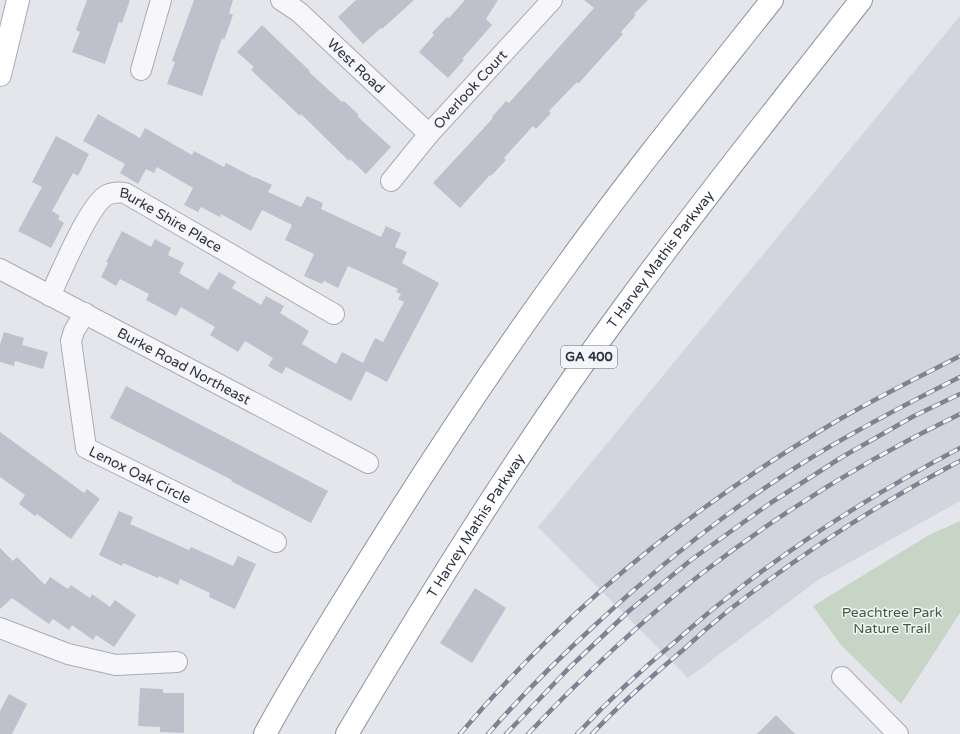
<svg xmlns="http://www.w3.org/2000/svg" width="960" height="734" viewBox="0 0 960 734" font-family="'Varela Round',sans-serif">
<style>
.built{fill:#d2d5dd}
.green{fill:#c7d5c6}
.building{fill:#bec1cb}
.lines{fill:none;stroke-linecap:round;stroke-linejoin:round}
.street-casing{stroke:#a9acb5;stroke-width:22}
.secondary-casing{stroke:#a9acb5;stroke-width:24}
.highway-casing{stroke:#8c91a1;stroke-width:24}
.street{stroke:#f7f7fa;stroke-width:20}
.secondary{stroke:#fff;stroke-width:22}
.highway{stroke:#fff;stroke-width:22}
.rail-casing{stroke:#7e8394;stroke-width:4.5}
.rail{stroke:#f4f5f8;stroke-width:3;stroke-dasharray:9;stroke-linecap:butt}
.labels{text-anchor:middle;dominant-baseline:central;stroke-width:3;stroke-linejoin:round;paint-order:stroke}
.shield{fill:#f4f5f8;stroke:#686c79;stroke-width:1}
.shield-label{font-size:13px;font-weight:bold;fill:#2c3143}
.street-label{font-size:14px;fill:#2c3143;stroke:#f4f5f8}
.park-label{font-size:14px;fill:#3c5e3a;stroke:#f4f5f8}
</style>
<rect width="100%" height="100%" fill="#e4e6eb"/>
<polygon class="built" points="960,16 960,501 818,580 688,678 538,527"/>
<polygon class="green" points="960,521 960,613 901,704 841,645 813,606 929,535"/>
<g class="building">
<polygon points="87,0 130,0 122,23 119,22 105,64 72,52 80,32 76,30"/>
<polygon points="194,0 233,0 229,13 233,15 224,40 222,38 202,96 167,84 175,62 172,61"/>
<polygon points="356,0 414,0 382,29 381,28 363,44 338,17"/>
<polygon points="465,0 498,0 486,19 492,25 462,59 464,60 448,78 419,52 434,35 432,33 447,17 449,18"/>
<polygon points="584,0 648,0 634,14 636,15 621,32 623,34 578,84 577,82 549,111 551,113 536,129 533,126 504,158 506,160 491,176 490,175 460,208 433,183 493,118 492,117 506,101 509,103 594,8"/>
<polygon points="262,25 310,71 309,72 342,102 344,101 359,115 357,116 391,147 366,174 350,159 349,161 301,114 300,116 251,70 254,67 237,52"/>
<polygon points="98,114 140,138 145,128 192,155 194,151 224,167 226,163 255,178 255,177 272,185 268,192 301,207 307,196 323,203 321,209 381,237 386,226 401,233 395,247 407,252 402,263 439,283 387,382 366,371 351,401 286,367 282,374 268,366 273,358 245,341 238,352 210,335 215,327 181,307 176,316 146,300 149,294 120,279 116,286 101,277 108,263 106,262 122,231 151,247 155,239 171,248 168,255 184,263 179,273 208,290 219,272 236,282 232,288 261,305 266,296 284,306 280,313 309,331 302,344 336,364 342,352 363,363 375,338 383,342 404,302 398,299 401,294 396,292 398,289 348,266 338,288 324,281 322,284 304,276 314,254 285,240 292,225 262,210 251,231 221,214 220,217 201,207 198,212 184,205 193,188 157,167 154,173 146,169 138,184 120,173 125,164 83,141"/>
<polygon points="56,136 89,154 78,176 73,173 52,211 60,216 58,219 64,223 51,248 18,231 42,187 32,182"/>
<polygon points="4,332 24,338 22,345 48,352 43,369 15,361 14,366 0,362 0,345"/>
<polygon points="126,386 328,491 311,523 231,481 232,480 110,418"/>
<polygon points="0,432 84,493 87,489 100,499 71,539 37,514 35,516 19,504 25,495 0,477"/>
<polygon points="119,511 133,517 130,524 189,550 191,547 233,566 238,556 256,564 235,609 209,597 210,593 180,579 178,585 159,576 158,578 123,563 122,566 99,555"/>
<polygon points="0,548 13,561 17,557 45,585 50,577 68,589 71,585 90,598 92,594 110,607 115,600 136,615 114,647 96,635 93,640 72,625 69,630 53,619 49,624 12,598 0,609"/>
<polygon points="475,588 506,608 472,663 440,643"/>
<polygon points="140,688 163,689 163,693 184,693 184,733 160,732 160,727 138,726"/>
<polygon points="9,694 27,704 12,734 0,734 0,711"/>
<polygon points="776,715 795,734 757,734"/>
</g>
<g class="lines">
<g class="street-casing">
<g id="street">
<path id="s1" d="M281 0 299 12 429 134"/>
<polyline points="141,70 161,0"/>
<path id="s2" d="M391 181 429 134 552 0"/>
<path id="s3" d="M0 269 368 463"/>
<path id="s4" d="M50 296C60 275 89 204 107 195 113 192 119 192 125 193L334 314"/>
<path id="s5" d="M85 313 74 331 71 341 86 448 276 542"/>
<polyline points="0,628 68,654 116,665 177,662"/>
<polyline points="842,677 898,734"/>
</g>
</g>
<g class="secondary-casing">
<polyline id="secondary" points="0,75 18,0"/>
</g>
<g class="highway-casing">
<g id="highway">
<path d="M265 734C294 680 327 628 359 576 425 469 494 364 568 263 633 173 703 87 772 0"/>
<path id="s6" d="M347 734C434 587 525 441 627 303 702 200 782 101 861 0"/>
</g>
</g>
<use href="#street" class="street"/>
<use href="#secondary" class="secondary"/>
<use href="#highway" class="highway"/>
<g class="rail-casing">
<g id="rail">
<path d="M460 734C562 614 685 512 820 431 865 403 913 380 960 356"/>
<path d="M488 734C521 696 557 660 594 626 666 559 744 497 829 447 872 422 916 399 960 377"/>
<polyline points="506,734 569,668 630,610 691,560 769,504 842,457 914,416 960,394"/>
<path d="M528 734C582 677 639 623 701 574 781 512 869 458 960 414"/>
<path d="M577 734C608 701 641 670 676 641 691 628 706 614 722 602 795 543 877 492 960 448"/>
<path d="M592 734C620 704 652 676 683 650 698 636 713 623 729 610 801 554 879 503 960 461"/>
</g>
</g>
<use href="#rail" class="rail"/>
</g>
<g class="labels">
<rect class="shield" x="561" y="346" width="56" height="22" rx="3"/>
<g class="shield-label">
<text x="589" y="357">GA 400</text>
</g>
<g class="street-label">
<text stroke="none"><textPath href="#s1" startOffset="100">West Road</textPath></text>
<text stroke="none"><textPath href="#s2" startOffset="121">Overlook Court</textPath></text>
<text stroke="none"><textPath href="#s4" startOffset="188">Burke Shire Place</textPath></text>
<text stroke="none"><textPath href="#s6" startOffset="569">T Harvey Mathis Parkway</textPath></text>
<text stroke="none"><textPath href="#s3" startOffset="208">Burke Road Northeast</textPath></text>
<text stroke="none"><textPath href="#s5" startOffset="200">Lenox Oak Circle</textPath></text>
<text stroke="none"><textPath href="#s6" startOffset="245">T Harvey Mathis Parkway</textPath></text>
</g>
<g class="park-label">
<text x="892" y="612">Peachtree Park<tspan x="892" dy="16">Nature Trail</tspan></text>
</g>
</g>
</svg>
